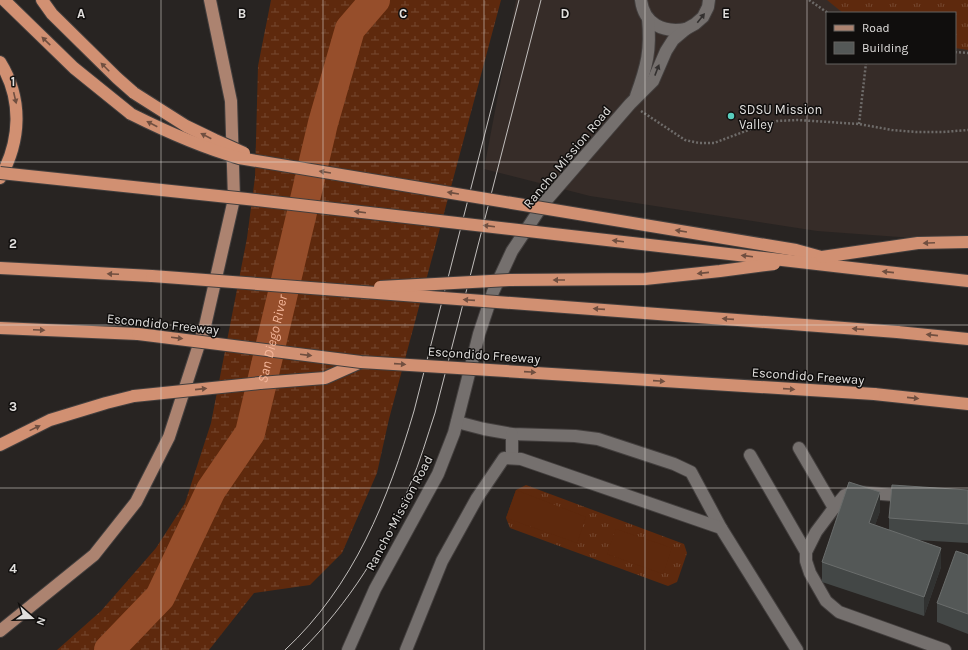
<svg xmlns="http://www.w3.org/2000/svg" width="968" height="650" viewBox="0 0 968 650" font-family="Karla,sans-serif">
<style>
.built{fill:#362c28;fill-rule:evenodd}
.grass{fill:url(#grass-tufts)}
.wetland{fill:url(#wetland-marsh)}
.pitch{fill:#5e290d}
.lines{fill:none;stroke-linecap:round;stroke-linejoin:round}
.river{stroke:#964e2b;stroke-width:30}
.minor-casing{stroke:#433f3e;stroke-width:14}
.major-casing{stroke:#433f3e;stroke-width:14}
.highway-casing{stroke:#433f3e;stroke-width:14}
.path{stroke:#6e6b69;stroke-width:2.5;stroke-dasharray:2 2;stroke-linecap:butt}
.minor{stroke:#75706e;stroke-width:12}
.major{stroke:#ac8370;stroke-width:12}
.highway{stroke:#d19072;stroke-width:12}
.tram{stroke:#c1bebc;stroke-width:1}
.highway-bridge-casing{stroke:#433f3e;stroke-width:14;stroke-linecap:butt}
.highway-bridge{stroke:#d19072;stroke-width:12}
.wall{fill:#434746}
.shaded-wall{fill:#313231}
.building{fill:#545857;stroke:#6a6d6c}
.oneway{fill:#33302f}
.oneway2{fill:#704f40}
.grid{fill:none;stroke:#e1dfdd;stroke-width:1;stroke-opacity:0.55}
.poi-dot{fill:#59cebe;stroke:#100e0d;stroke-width:1.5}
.labels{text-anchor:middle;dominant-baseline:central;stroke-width:3;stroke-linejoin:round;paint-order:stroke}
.poi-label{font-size:13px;fill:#e1dfdd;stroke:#100e0d;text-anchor:start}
.street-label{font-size:13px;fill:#e1dfdd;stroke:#100e0d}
.water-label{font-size:14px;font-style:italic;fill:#f3b599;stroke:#100e0d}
.grid-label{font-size:13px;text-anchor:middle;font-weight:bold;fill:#e1dfdd;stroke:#100e0d;stroke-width:3;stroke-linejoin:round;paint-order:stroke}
</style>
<defs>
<pattern id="grass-tufts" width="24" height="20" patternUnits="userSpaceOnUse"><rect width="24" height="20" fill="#5e290d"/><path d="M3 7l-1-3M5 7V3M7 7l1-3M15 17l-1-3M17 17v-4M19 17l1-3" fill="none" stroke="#754830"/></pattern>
<pattern id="wetland-marsh" width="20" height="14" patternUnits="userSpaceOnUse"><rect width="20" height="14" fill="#5e290d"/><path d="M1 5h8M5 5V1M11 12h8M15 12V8" fill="none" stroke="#754830"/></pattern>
</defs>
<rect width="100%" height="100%" fill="#282422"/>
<path class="built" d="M516 0H968V242L817 231 590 196 484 169ZM827 13H955V63H827Z"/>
<g class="grass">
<polygon points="827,0 968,0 968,50 955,48 955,13 843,13"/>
<polygon points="526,485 684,544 687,553 677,582 668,586 510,528 506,518 516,490"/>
</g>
<polygon class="wetland" points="271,0 501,0 389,419 377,473 342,553 310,585 254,593 209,650 57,650 101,611 156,548 185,503 211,423 247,238 255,177 258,66"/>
<g class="pitch">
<polygon points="516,490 586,517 577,543 506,518"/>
<polygon points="616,529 672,548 663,574 607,554"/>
</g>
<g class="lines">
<path class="river" id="s1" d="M109 650 160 597 211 490 250 433 323 123 350 29 375 0"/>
<g class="minor-casing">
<g id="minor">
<path d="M641 0C644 24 663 33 686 29"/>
<path d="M636 96C647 66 651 50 648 18"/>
<polyline points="457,422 484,429 512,434 575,436 598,439 674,464 691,472 721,528"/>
<polyline points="799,448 834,508"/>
<polyline points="750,455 806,552"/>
<polyline points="512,458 512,434"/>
<polyline points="906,496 857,492 845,495 834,508 816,532 806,552 806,561 810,573 826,601 839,612 945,650"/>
<polyline points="348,650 375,589 438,474 454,433 479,334 493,292 512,251 544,203 630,104 653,81 666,51 673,40 686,29 695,24 703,17 708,7 709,0"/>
<polyline points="406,650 442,561 477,498 504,458 521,459 721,528 797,650"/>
</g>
</g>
<g class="major-casing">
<polyline id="major" points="0,631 94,555 136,502 169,437 205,326 234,199 231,101 210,0"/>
</g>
<g class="highway-casing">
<g id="highway">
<polyline points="4,0 74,68 131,114"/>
<polyline points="42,0 52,14 117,78 134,93"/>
<path d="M0 62C23 99 21 141 0 178"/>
<polyline points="0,268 152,276"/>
<polyline points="869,270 968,281"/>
<polyline points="0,328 138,334"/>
<polyline points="897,332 968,339"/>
<polyline points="260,383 325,378 361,362"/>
<polyline points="874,394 968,404"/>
<polyline points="0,445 50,420 106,403 134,396"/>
</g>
</g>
<g class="path">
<polyline points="809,0 828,13"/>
<polyline points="955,52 968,53"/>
<polyline points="641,111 685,140 699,143 714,143 759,126 777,121 798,120 859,124 892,130 916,132 943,132 968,130"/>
<polyline points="859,124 866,63"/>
</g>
<use href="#minor" class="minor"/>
<use href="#major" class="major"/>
<use href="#highway" class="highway"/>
<g class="tram">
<path d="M285 650C354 586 388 500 414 411L519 0"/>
<path d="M302 650C349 603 385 546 410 485 420 462 427 437 435 413L541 0"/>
</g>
<g class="highway-bridge-casing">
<g id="highway-bridge">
<polyline points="134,93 186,126 215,140 244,153"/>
<path d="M131 114C167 132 200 147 239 158L796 250 832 260"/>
<polyline points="0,173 247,199 869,270"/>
<polyline points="822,257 918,243 968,242"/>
<polyline points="152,276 897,332"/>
<polyline points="380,287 509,280 645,279 720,271 774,264"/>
<polyline points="138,334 361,362 874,394"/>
<polyline points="134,396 260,383"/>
</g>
</g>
<use href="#highway-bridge" class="highway-bridge"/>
</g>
<g class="wall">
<polygon points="968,490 968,543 916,540 941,567 924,616 822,582 822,562 880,511 875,525 889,530 889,518"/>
<polygon points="968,555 968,634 937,622 937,603"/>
</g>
<g class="shaded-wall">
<polygon points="880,492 880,511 869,543 869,523"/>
<polygon points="941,548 941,567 924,616 924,597"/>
</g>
<g class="building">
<polygon points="849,482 880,492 869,523 941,548 924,597 822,562"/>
<polygon points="892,485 968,490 968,524 889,518"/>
<polygon points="956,551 968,555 968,614 937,603"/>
</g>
<defs><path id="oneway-solid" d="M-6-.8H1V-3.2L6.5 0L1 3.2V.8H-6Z"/></defs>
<g class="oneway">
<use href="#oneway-solid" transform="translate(701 18) rotate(-52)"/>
<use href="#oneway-solid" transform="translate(657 70) rotate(-69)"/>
</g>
<g class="oneway2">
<use href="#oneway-solid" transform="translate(46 41) rotate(-136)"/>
<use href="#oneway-solid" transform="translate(105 67) rotate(-135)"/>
<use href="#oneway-solid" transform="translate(15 98) rotate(77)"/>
<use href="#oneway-solid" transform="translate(152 124) rotate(-153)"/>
<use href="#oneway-solid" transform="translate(206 136) rotate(-153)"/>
<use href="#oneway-solid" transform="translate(325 172) rotate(-171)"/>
<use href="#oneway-solid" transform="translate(453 193) rotate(-171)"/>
<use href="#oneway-solid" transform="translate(360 212) rotate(-173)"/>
<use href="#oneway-solid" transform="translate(489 226) rotate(-173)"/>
<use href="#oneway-solid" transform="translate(681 231) rotate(-171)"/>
<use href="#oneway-solid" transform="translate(618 241) rotate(-173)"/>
<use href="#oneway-solid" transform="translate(929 243) rotate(177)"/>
<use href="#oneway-solid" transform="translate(747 256) rotate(-173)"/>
<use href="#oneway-solid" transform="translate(888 272) rotate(-174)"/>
<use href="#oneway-solid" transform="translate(703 273) rotate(174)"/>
<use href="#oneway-solid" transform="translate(113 274) rotate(-177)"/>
<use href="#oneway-solid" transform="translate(559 280) rotate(180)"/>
<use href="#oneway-solid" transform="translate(469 300) rotate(-176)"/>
<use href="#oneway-solid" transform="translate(599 309) rotate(-176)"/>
<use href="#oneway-solid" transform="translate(728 319) rotate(-176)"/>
<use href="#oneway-solid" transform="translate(858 329) rotate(-176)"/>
<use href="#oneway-solid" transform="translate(39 330) rotate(2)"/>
<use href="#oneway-solid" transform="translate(932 335) rotate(-174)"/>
<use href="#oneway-solid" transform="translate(177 338) rotate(7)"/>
<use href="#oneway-solid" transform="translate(306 355) rotate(7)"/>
<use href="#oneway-solid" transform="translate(400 364) rotate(4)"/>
<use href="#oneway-solid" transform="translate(530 372) rotate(4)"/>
<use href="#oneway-solid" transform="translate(659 381) rotate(4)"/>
<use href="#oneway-solid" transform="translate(201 389) rotate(-6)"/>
<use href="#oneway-solid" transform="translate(789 389) rotate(4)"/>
<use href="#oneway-solid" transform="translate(913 398) rotate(6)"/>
<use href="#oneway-solid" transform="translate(35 428) rotate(-26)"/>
</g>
<path class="grid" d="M161 0V650M323 0V650M484 0V650M645 0V650M807 0V650M0 162H968M0 325H968M0 488H968"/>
<circle class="poi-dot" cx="731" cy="116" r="4"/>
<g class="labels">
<g class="poi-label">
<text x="739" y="109">SDSU Mission<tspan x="739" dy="15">Valley</tspan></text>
</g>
<g class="street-label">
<text transform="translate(567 157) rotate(-50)">Rancho Mission Road</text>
<text transform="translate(163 324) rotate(6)">Escondido Freeway</text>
<text transform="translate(484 355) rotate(4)">Escondido Freeway</text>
<text transform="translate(808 376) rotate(4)">Escondido Freeway</text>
<text transform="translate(399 513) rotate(-62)">Rancho Mission Road</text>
</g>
<g class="water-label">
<text stroke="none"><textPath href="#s1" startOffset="358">San Diego River</textPath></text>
</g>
</g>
<g class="grid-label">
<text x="81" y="18">A</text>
<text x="242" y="18">B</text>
<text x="403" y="18">C</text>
<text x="565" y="18">D</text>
<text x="726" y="18">E</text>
<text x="13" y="86">1</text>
<text x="13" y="248">2</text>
<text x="13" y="411">3</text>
<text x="13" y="573">4</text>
</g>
<rect x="826" y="12" width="130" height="52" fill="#100e0d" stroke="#646260"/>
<rect x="834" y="25" width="20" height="6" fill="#ac8370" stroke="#646260"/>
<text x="862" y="32" font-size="12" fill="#e1dfdd">Road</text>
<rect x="834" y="42" width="20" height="12" fill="#545857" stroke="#646260"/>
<text x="862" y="52" font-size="12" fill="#e1dfdd">Building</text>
<g transform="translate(32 618) rotate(110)" stroke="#100e0d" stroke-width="3" paint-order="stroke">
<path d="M0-3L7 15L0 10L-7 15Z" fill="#e1dfdd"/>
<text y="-6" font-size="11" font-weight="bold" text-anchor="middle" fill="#e1dfdd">N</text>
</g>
</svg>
